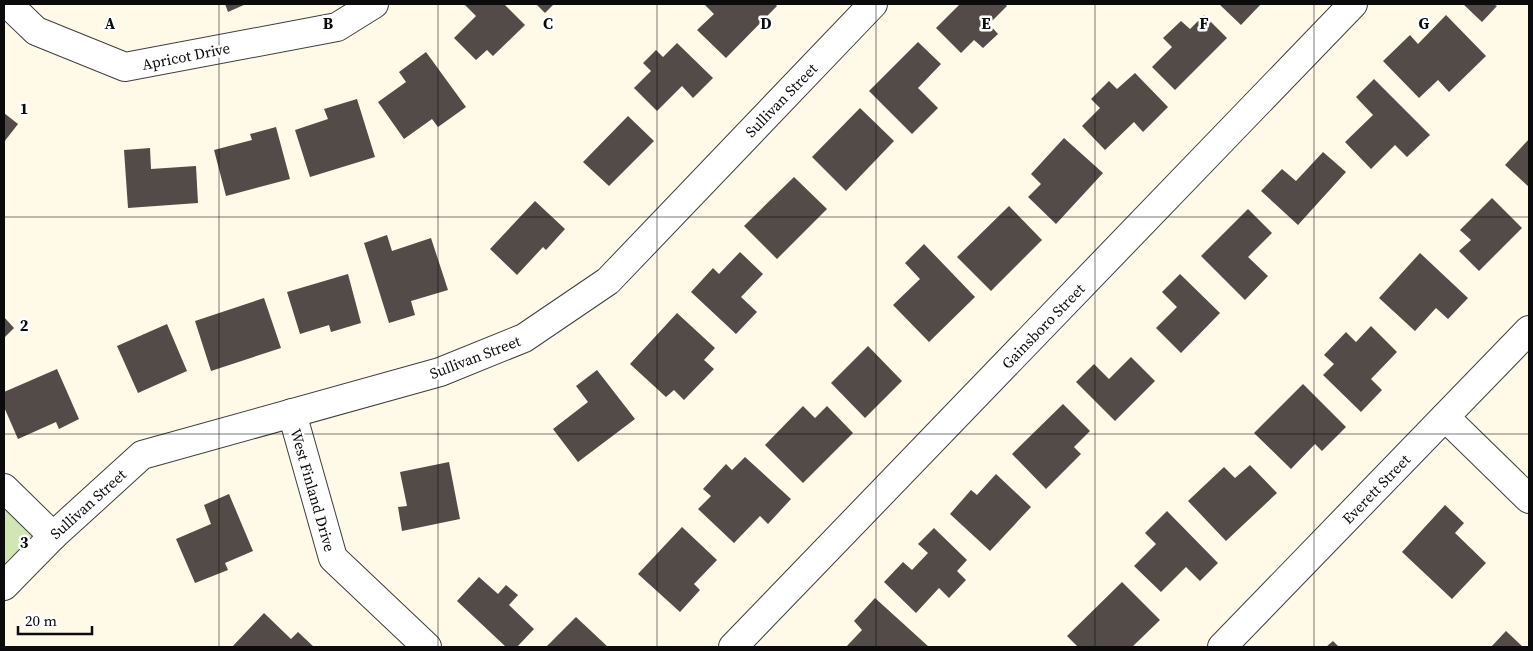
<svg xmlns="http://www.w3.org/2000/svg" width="1533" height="651" viewBox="0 0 1533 651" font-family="'Source Serif 4',serif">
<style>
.green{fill:#d0e7b4}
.building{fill:#534b47}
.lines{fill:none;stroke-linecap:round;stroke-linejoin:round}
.street-casing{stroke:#3e3e3e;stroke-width:30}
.street{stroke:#fff;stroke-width:28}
.grid{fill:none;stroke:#0b0b0b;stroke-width:1;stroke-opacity:0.55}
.labels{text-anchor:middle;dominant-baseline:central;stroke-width:5;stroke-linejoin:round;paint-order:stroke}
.street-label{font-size:15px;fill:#0b0b0b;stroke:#fff}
.grid-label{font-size:16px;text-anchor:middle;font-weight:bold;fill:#0b0b0b;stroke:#fff;stroke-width:5;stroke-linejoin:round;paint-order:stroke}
</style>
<rect width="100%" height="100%" fill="#fffae8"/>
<polygon class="green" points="4,506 34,535 4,565"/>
<g class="building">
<polygon points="225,4 246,4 228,12"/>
<polygon points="464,4 504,4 525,25 493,56 487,50 476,60 454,38 476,16"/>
<polygon points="536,4 554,4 545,13"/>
<polygon points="706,4 775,4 777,6 726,58 697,30 714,14 705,5"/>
<polygon points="960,4 1005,4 1007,6 989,24 998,34 983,48 974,40 961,53 936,28"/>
<polygon points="1219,4 1261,4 1241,25"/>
<polygon points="1463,4 1496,4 1495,5 1497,6 1482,22"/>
<polygon points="1204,15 1227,38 1175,90 1152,67 1172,47 1163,38 1181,21 1190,29"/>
<polygon points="1446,15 1486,56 1449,92 1438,80 1419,98 1383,61 1410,35 1418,44"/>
<polygon points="918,42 941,64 918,88 938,108 912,134 869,91"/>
<polygon points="677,43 713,78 693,98 682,86 657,111 634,88 651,71 643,63 656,50 663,57"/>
<polygon points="426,52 466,107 438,127 432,119 404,139 378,102 406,82 399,72"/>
<polygon points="1135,73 1168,107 1143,132 1134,122 1105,150 1082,126 1100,108 1091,99 1109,81 1117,89"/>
<polygon points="1374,79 1430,135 1407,157 1395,145 1371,169 1345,142 1373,115 1356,97"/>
<polygon points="357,99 375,157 310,177 295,130 328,119 324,109"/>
<polygon points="860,108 894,141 846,191 812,157"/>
<polygon points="4,113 18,124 4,142"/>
<polygon points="628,116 654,141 609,186 583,162"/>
<polygon points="276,127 290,179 226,196 214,150 252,140 250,134"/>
<polygon points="1064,138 1103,173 1056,224 1028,197 1041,184 1031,174"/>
<polygon points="1529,139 1529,187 1505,165"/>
<polygon points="150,148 151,169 196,166 198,203 128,208 124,150"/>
<polygon points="1323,152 1346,172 1298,225 1261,191 1282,169 1296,181"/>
<polygon points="794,177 827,209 777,259 744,226"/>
<polygon points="1492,198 1522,228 1479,271 1459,251 1471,240 1460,230"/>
<polygon points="535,201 565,229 546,250 543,247 517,275 490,249"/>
<polygon points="1009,206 1042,240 991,291 957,257"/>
<polygon points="1248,209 1272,233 1248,257 1268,276 1245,300 1201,256"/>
<polygon points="387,235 392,251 431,238 448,290 411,301 415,315 389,323 364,243"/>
<polygon points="924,244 975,297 929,342 893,305 920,279 905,263"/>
<polygon points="740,252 763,274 741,297 757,312 736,334 691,292 713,268 719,274"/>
<polygon points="1420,253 1468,298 1448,319 1436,308 1415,331 1379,298"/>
<polygon points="348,274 361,323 331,332 329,325 300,334 287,292"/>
<polygon points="1180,274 1220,313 1181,353 1156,328 1177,307 1162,292"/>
<polygon points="264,298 281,348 211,371 195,321"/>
<polygon points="677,313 715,348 704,360 714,369 684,400 674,390 666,397 630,364"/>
<polygon points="4,317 14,328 4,338"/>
<polygon points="167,324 187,371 138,393 117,346"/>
<polygon points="1371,326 1397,352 1371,379 1382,390 1361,412 1323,375 1334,364 1324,355 1346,332 1356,342"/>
<polygon points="868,346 902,381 865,418 831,383"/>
<polygon points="1131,357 1155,381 1115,421 1076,382 1094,364 1109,379"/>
<polygon points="57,369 79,419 59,429 56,422 18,439 4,407 4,392"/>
<polygon points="597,370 635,419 578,462 553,429 588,402 576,386"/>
<polygon points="1303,384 1346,427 1322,451 1315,444 1291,469 1254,433"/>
<polygon points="1063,404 1090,431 1074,447 1081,454 1046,489 1012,454"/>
<polygon points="803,406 815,418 827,406 853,433 803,483 765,445"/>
<polygon points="745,457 791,499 768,524 760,516 734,543 698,509 711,496 703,489 726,464 732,470"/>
<polygon points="449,462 460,519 402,531 398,507 407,506 400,472"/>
<polygon points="1250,465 1277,493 1226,541 1188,501 1224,467 1235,478"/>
<polygon points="996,474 1031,507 990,551 950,514 971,490 977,495"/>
<polygon points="229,494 253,551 225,563 228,570 195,583 176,539 211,524 204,505"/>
<polygon points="1445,505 1464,523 1455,533 1486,563 1452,599 1402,552"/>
<polygon points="1167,511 1218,563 1200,581 1186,567 1161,592 1134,566 1156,544 1145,533"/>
<polygon points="682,527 717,560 694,584 700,590 680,612 638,574"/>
<polygon points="934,528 967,560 957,571 966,580 949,598 939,588 916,613 884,582 903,562 912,570 928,553 918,544"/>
<polygon points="479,577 498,594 506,585 518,595 509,605 534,629 517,647 506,647 457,601"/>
<polygon points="1122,582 1160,620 1132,647 1078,647 1067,636"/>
<polygon points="875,598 929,647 846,647 862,630 854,621"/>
<polygon points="264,613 291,639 298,632 314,647 232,647"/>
<polygon points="576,617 608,647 546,647"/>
<polygon points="1506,631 1523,647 1491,647"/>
<polygon points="1333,641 1339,647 1326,647"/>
</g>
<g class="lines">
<g class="street-casing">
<g id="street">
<polyline points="8,4 36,31 125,67 337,27 374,4"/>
<polyline points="292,413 333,558 427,647"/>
<polyline points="1445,417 1529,499"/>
<polyline points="4,488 53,536"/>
<polyline points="4,586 53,536 142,455 440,372 524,338 608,281 873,4"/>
<polyline points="733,647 1353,4"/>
<polyline points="1222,647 1529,330"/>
</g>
</g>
<use href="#street" class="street"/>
</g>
<path class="grid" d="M219 4V647M438 4V647M657 4V647M876 4V647M1095 4V647M1314 4V647M4 217H1529M4 434H1529"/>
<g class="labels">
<g class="street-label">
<text transform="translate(186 56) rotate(-11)">Apricot Drive</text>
<text transform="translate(781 100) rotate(-46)">Sullivan Street</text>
<text transform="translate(1043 326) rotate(-46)">Gainsboro Street</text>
<text transform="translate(475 357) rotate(-21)">Sullivan Street</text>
<text transform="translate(1376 489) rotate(-46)">Everett Street</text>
<text transform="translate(313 490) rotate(74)">West Finland Drive</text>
<text transform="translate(88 504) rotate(-42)">Sullivan Street</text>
</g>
</g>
<g class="grid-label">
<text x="110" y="29">A</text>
<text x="328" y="29">B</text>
<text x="548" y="29">C</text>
<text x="766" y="29">D</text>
<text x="986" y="29">E</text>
<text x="1204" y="29">F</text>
<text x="1424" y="29">G</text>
<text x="24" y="114">1</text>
<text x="24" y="331">2</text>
<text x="24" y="548">3</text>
</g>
<rect width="1533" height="651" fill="none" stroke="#0b0b0b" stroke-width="10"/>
<path d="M18 626v8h74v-8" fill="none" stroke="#0b0b0b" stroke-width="2.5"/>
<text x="25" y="626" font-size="15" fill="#0b0b0b" stroke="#ffffff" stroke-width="4" paint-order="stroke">20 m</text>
</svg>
